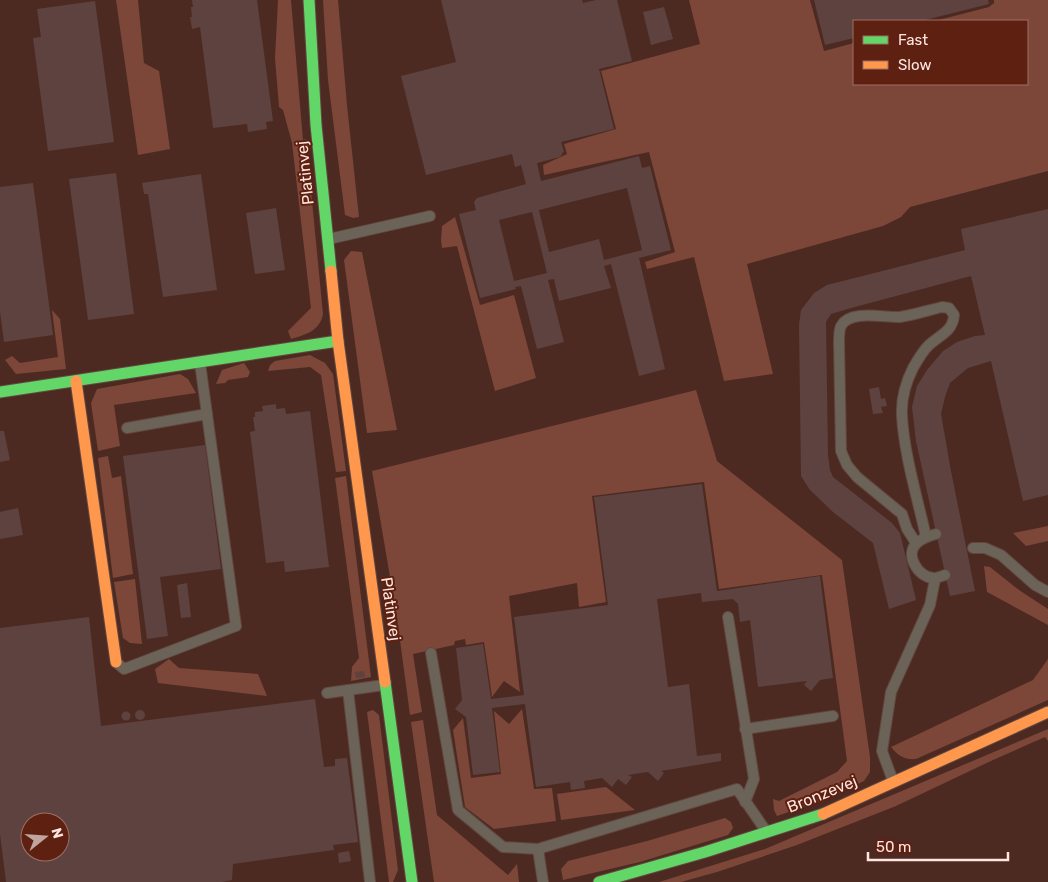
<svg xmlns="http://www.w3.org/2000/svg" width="1048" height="882" viewBox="0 0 1048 882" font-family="Rubik,sans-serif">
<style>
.green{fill:#7c4638}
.building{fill:#5e423f;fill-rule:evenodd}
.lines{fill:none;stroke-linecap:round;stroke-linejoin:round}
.lane-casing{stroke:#624740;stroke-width:12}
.fast-casing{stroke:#624740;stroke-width:13}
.slow-casing{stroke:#624740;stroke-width:13}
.lane{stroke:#6b6358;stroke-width:10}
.fast{stroke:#63d668;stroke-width:11}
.slow{stroke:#ff974d;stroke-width:11}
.labels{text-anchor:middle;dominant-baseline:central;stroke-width:4;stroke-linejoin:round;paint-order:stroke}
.street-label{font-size:16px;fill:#ffe6e0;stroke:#5d2011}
</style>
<rect width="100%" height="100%" fill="#4c2a22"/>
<g class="green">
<polygon points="116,0 138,0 144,63 159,71 170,149 138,155"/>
<path d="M278 0H291L303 140 306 139 323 314C320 331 305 335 291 339L288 331 311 308 292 143 283 110 279 107 275 58Z"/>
<polygon points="323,0 338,0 347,105 359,217 353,218 345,215 328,80"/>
<polygon points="689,0 810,0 824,51 854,43 854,84 1027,84 1027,21 935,21 989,7 994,3 994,0 1048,0 1048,171 910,207 901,217 883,226 747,264 773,374 724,381 694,257 647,269 645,262 675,252 649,152 544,175 543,165 567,154 564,144 616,129 601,71 700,44"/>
<polygon points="455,217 480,305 514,295 536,378 495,391 457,246 442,248 441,240 442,226"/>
<polygon points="351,251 362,252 397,430 367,433 344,260"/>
<polygon points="52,310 60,319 66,369 16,374 5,360 12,356 20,363 58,357"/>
<polygon points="310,355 325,363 333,374 346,471 336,472 321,375 310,367 268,371 270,365 275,361"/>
<polygon points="244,363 250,372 248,377 228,380 225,383 216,384 222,370"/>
<polygon points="180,374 188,379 196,393 114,405 120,446 98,451 91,403 97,389"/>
<polygon points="696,390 717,461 842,560 870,757 870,772 864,781 827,799 777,816 774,810 773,799 779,801 837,772 847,761 822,575 719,589 704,482 592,496 606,602 579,607 577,583 509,596 520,692 504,681 492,697 484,642 466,645 465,639 455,641 454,645 413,654 422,712 410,715 397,618 372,471"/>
<polygon points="108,456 112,478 121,476 133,574 113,578 98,458"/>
<polygon points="346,476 371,677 351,681 352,667 359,658 335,478"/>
<polygon points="1048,526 1048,541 1026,546 1013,533"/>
<polygon points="984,566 990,567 1019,590 1048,609 1048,625 987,592"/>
<polygon points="135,579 142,644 130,643 123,638 114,582"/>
<polygon points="169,659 179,668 258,674 267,696 158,683 155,669"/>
<path d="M1048 659V700L916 759C905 760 898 756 891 747L1033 680Z"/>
<polygon points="522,709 534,789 552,788 556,821 494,829 465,807 453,730 463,718 471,778 501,774 494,711 509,724"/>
<polygon points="373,710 379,715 398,870 393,882 389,882 367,712"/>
<polygon points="423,720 437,815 508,875 517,864 519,882 434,882 411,722"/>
<polygon points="1048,729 1048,741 1045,737 993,760 896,806 797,845 717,872 681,882 659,882 765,849"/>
<polygon points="606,787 635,810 561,820 557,794"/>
<polygon points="725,818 731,822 733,828 728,835 640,862 563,880 561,869 568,861 647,841"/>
</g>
<g class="building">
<polygon points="192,0 257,0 273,121 266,122 267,129 248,132 247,124 213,128 200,27 192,29 190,17 192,17 191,7 193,7"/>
<path d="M441 0H582L583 3 596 0H617L632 61 599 69 614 129 561 142 564 151 560 157 537 163 541 181 639 156 642 168 650 166 671 250 639 258 665 369 639 376 611 264 604 266 611 288 559 301 554 279 548 280 564 342 537 349 521 286 515 287 516 289 480 298 459 214 476 210 474 202 477 198 526 184 521 165 515 167 512 154 426 175 401 76 456 62ZM627 188 642 250 604 260 599 239 549 252 539 210ZM532 212 547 273 514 281 499 220Z"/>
<polygon points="814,0 988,0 989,4 921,21 854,21 854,38 825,45"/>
<polygon points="95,1 114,142 48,151 33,38 41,37 37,9"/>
<polygon points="664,7 673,39 651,45 643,12"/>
<polygon points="116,173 134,314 88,320 69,179"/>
<polygon points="201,174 217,290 163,297 148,194 144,194 142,183"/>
<polygon points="33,183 53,335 4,342 0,311 0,187"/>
<polygon points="276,208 285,270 255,274 246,213"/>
<polygon points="1048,209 1048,495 1023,501 991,361 968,368 950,383 945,397 941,414 951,471 975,591 950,596 916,441 912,407 917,386 927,370 943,351 957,342 975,336 985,335 971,276 851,308 831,314 826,322 828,455 830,470 833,477 892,523 900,533 916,600 889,609 873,543 833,512 810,490 801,476 799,325 801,310 814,293 827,285 965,250 961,229"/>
<polygon points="879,387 881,399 885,398 887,406 881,407 883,413 873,414 869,389"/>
<polygon points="276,404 276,409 285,408 286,414 310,411 329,567 285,572 284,561 266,563 250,432 255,431 253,417 255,417 255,412 263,411 262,406"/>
<polygon points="0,431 4,431 10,460 0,462"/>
<polygon points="205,445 221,569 160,577 168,636 147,639 123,456"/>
<polygon points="702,484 717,591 820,576 833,678 820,680 811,691 804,685 807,681 758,687 750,620 740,622 738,604 733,599 702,602 701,593 657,599 668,687 689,684 697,756 721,753 721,761 661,771 664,773 658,781 648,772 628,775 632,777 626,785 618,779 612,787 602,778 584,781 585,788 571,790 570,782 536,787 525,704 492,708 500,772 473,775 466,717 455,709 462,700 456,648 483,644 491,699 524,695 514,617 608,605 594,497"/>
<polygon points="18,508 23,535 0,539 0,512"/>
<polygon points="187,583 191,617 181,618 177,585"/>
<path d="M89 617 101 726 315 699 324 767 335 766V759L347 758 358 842 333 845 334 850 233 864 232 880 222 882H6L0 834V628ZM30 822H60V852H30Z"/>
<polygon points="364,671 365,677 356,678 355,672"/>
<circle cx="140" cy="715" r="5"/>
<circle cx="126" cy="716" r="4.5"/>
<polygon points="349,851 351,861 339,863 338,853"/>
</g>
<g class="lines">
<g class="lane-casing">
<g id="lane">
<polyline points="329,239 430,216"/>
<polyline points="127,428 207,414"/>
<path d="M936 534C929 536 922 538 917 543 904 554 918 578 934 578 937 578 942 576 945 575"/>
<path d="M916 543 907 529 902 514 857 477 847 465 841 451 839 342C839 337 839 330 841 326 850 309 885 318 900 317 914 315 929 310 942 307L949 308 954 315C953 332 939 335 928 346 923 351 917 361 913 368 906 382 901 400 902 416 904 454 918 500 926 537"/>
<polyline points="973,548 985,548 1001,555 1035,585 1048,592"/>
<polyline points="728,617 754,779 745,802"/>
<polyline points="431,653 458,810 503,847 538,849 737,789 766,831"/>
<polyline points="116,662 124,669 236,626 200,363"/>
<polyline points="348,690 370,882"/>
<polyline points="327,693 384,685"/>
<polyline points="745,729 833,716"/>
<polyline points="893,781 882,751 891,692 930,605 935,579"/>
<polyline points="538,849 543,882"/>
</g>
</g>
<g class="fast-casing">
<g id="fast">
<polyline points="309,0 316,125 331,271"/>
<polyline points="0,392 338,341"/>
<polyline points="385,682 412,882"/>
<polyline points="599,882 705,852 823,814"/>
</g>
</g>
<g class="slow-casing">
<g id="slow">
<polyline points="331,271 338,341 385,682"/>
<polyline points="76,381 116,662"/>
<polyline points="823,814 1048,712"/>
</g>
</g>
<use href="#lane" class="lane"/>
<use href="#fast" class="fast"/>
<use href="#slow" class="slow"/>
</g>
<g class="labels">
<g class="street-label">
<text transform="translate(305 173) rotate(-96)">Platinvej</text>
<text transform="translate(391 609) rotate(82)">Platinvej</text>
<text transform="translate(822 794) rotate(-22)">Bronzevej</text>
</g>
</g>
<rect x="853" y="20" width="175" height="65" fill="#5d2011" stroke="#9e6f64"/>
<rect x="863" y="36" width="25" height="8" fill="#63d668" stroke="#9e6f64"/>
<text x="898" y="45" font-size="15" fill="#ffe6e0">Fast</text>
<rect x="863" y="61" width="25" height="8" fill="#ff974d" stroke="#9e6f64"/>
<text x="898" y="70" font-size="15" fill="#ffe6e0">Slow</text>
<g transform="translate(45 837) rotate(73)"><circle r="24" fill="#5d2011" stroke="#9e6f64"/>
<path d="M0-4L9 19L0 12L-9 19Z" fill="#c0a49e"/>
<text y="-8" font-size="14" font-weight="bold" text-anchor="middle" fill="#ffe6e0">N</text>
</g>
<path d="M868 852v8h140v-8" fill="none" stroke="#ffe6e0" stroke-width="2.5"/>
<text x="876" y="852" font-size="15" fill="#ffe6e0" stroke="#5d2011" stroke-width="4" paint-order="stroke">50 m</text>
</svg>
